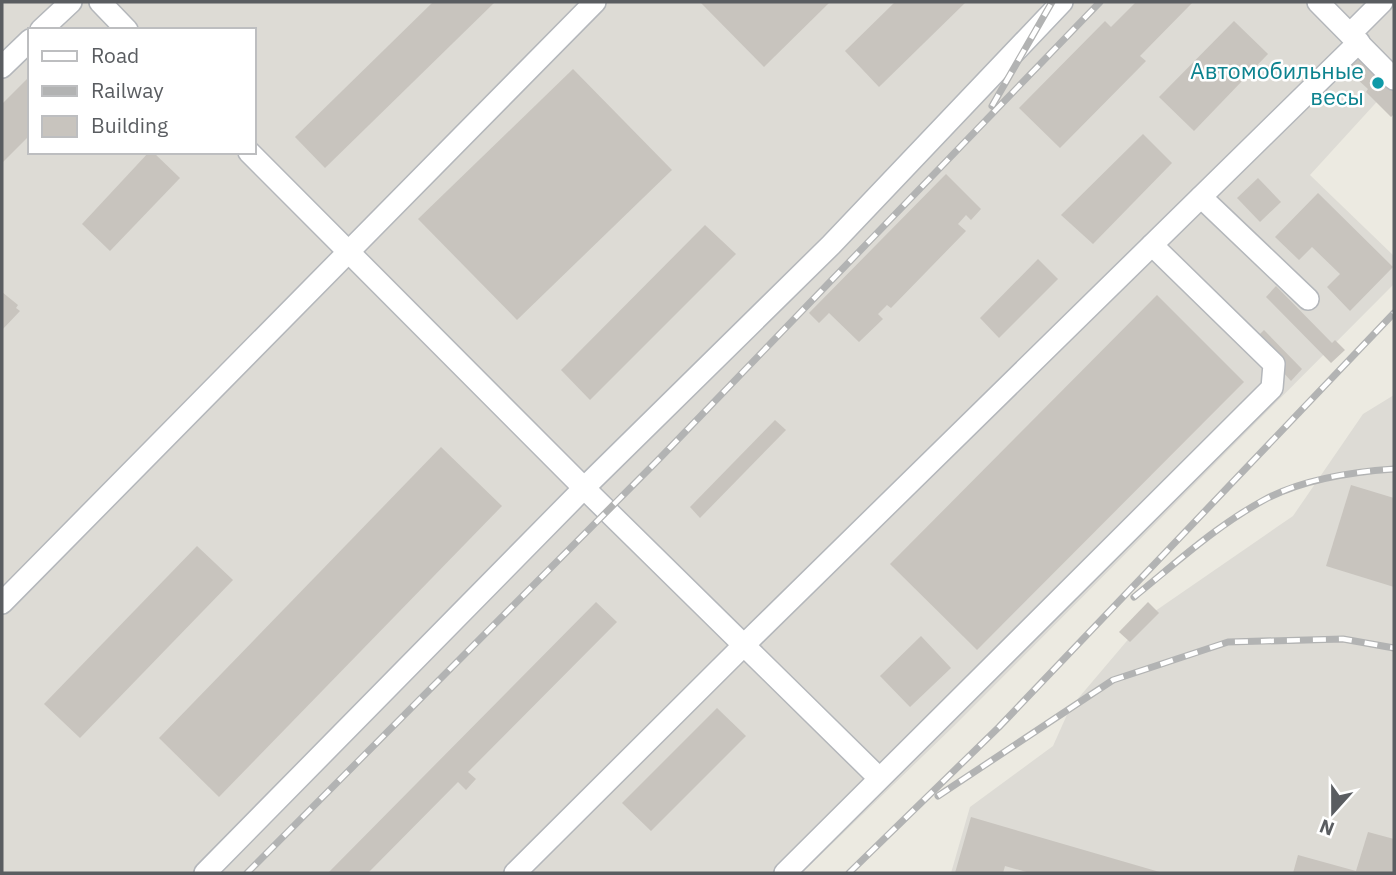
<svg xmlns="http://www.w3.org/2000/svg" width="1396" height="875" viewBox="0 0 1396 875" font-family="'IBM Plex Sans',sans-serif">
<style>
.industrial{fill:#dddbd5;fill-rule:evenodd}
.building{fill:#c8c4be}
.lines{fill:none;stroke-linecap:round;stroke-linejoin:round}
.minor-casing{stroke:#b4b7bb;stroke-width:24}
.minor{stroke:#fff;stroke-width:21}
.rail-casing{stroke:#b2b3b3;stroke-width:7}
.rail{stroke:#fff;stroke-width:4.5;stroke-dasharray:13;stroke-linecap:butt}
.culture-dot{fill:#0f9aa8;stroke:#fff;stroke-width:2.5}
.labels{text-anchor:middle;dominant-baseline:central;stroke-width:5;stroke-linejoin:round;paint-order:stroke}
.culture-label{font-size:23px;fill:#0d838f;stroke:#fff;text-anchor:end}
</style>
<rect width="100%" height="100%" fill="#eceae1"/>
<g class="industrial">
<path d="M2 2H1394V83L1310 175 1394 256V284L954 726 802 873H2ZM30 30H254V152H30Z"/>
<polygon points="1394,395 1394,873 951,873 970,807 1053,746 1070,708 1148,616 1293,516 1363,414"/>
</g>
<g class="building">
<polygon points="433,2 495,2 325,168 295,137"/>
<polygon points="700,2 830,2 764,67"/>
<polygon points="895,2 966,2 879,87 845,51"/>
<polygon points="1136,2 1193,2 1140,56 1146,61 1060,148 1019,108 1105,21 1111,27"/>
<polygon points="1234,21 1268,54 1194,131 1159,97"/>
<polygon points="1356,53 1394,66 1394,114 1391,117 1366,92 1368,89 1344,67"/>
<polygon points="573,69 672,170 517,320 418,219"/>
<polygon points="30,76 30,135 2,163 2,104"/>
<polygon points="1143,134 1172,163 1093,244 1061,215"/>
<polygon points="149,152 153,152 180,178 110,251 82,224"/>
<polygon points="946,174 981,209 971,220 966,215 958,224 966,231 891,308 887,305 878,314 883,319 859,342 829,313 819,323 809,313"/>
<polygon points="1258,178 1281,202 1260,222 1237,198"/>
<polygon points="1318,193 1393,267 1350,311 1327,287 1340,274 1312,247 1299,260 1275,237"/>
<polygon points="705,225 736,254 590,400 561,370"/>
<polygon points="1038,259 1058,279 999,338 980,318"/>
<polygon points="1276,286 1332,343 1335,340 1345,350 1331,363 1266,297"/>
<polygon points="2,292 18,305 16,308 20,311 2,330"/>
<polygon points="1157,295 1244,382 977,650 890,564"/>
<polygon points="1264,330 1302,369 1291,381 1254,340"/>
<polygon points="775,420 786,430 700,518 690,507"/>
<polygon points="441,447 502,506 219,797 159,738"/>
<polygon points="1351,485 1394,498 1394,587 1326,566"/>
<polygon points="197,546 233,580 80,738 44,704"/>
<polygon points="596,602 617,622 468,772 476,779 466,790 458,782 368,873 328,873"/>
<polygon points="1148,602 1159,613 1130,642 1119,632"/>
<polygon points="921,636 951,668 910,707 880,676"/>
<polygon points="717,708 746,736 651,831 622,803"/>
<polygon points="971,817 1163,873 1030,873 1005,866 1003,873 955,873"/>
<polygon points="1368,832 1394,839 1394,873 1293,873 1298,855 1356,871"/>
</g>
<g class="lines">
<g class="minor-casing">
<g id="minor">
<polyline points="100,2 127,30"/>
<polyline points="1318,2 1394,79"/>
<polyline points="41,30 71,2"/>
<polyline points="1350,34 1382,2"/>
<polyline points="2,67 30,40"/>
<polyline points="249,152 584,488 879,778"/>
<polyline points="1201,197 1308,299"/>
<polyline points="2,603 595,2"/>
<polyline points="205,873 584,488 831,245 1062,2"/>
<polyline points="515,873 744,645 1359,42"/>
<polyline points="785,873 1272,388 1274,364 1152,245"/>
</g>
</g>
<use href="#minor" class="minor"/>
<g class="rail-casing">
<g id="rail">
<polyline points="992,106 1052,2"/>
<path d="M1134 597C1176 563 1216 526 1264 500 1303 479 1350 472 1394 469"/>
<polyline points="938,796 1113,680 1228,642 1343,639 1394,648"/>
<polyline points="247,873 660,458 1100,2"/>
<polyline points="849,873 999,727 1394,313"/>
</g>
</g>
<use href="#rail" class="rail"/>
</g>
<circle class="culture-dot" cx="1378" cy="83" r="7"/>
<g class="labels">
<g class="culture-label">
<text x="1364" y="70">Автомобильные<tspan x="1364" dy="26">весы</tspan></text>
</g>
</g>
<rect width="1396" height="875" fill="none" stroke="#5a5d61" stroke-width="7"/>
<rect x="28" y="28" width="228" height="126" fill="#ffffff" stroke="#bdbec0" stroke-width="2"/>
<rect x="42" y="51" width="35" height="10" fill="#ffffff" stroke="#bdbec0" stroke-width="2"/>
<text x="91" y="63" font-size="21" fill="#5a5d61">Road</text>
<rect x="42" y="86" width="35" height="10" fill="#b2b3b3" stroke="#bdbec0" stroke-width="2"/>
<text x="91" y="98" font-size="21" fill="#5a5d61">Railway</text>
<rect x="42" y="116" width="35" height="21" fill="#c8c4be" stroke="#bdbec0" stroke-width="2"/>
<text x="91" y="133" font-size="21" fill="#5a5d61">Building</text>
<g transform="translate(1333 812) rotate(201)" stroke="#ffffff" stroke-width="5" paint-order="stroke">
<path d="M0-5L12 26L0 18L-12 26Z" fill="#5a5d61"/>
<text y="-10" font-size="19" font-weight="bold" text-anchor="middle" fill="#5a5d61">N</text>
</g>
</svg>
